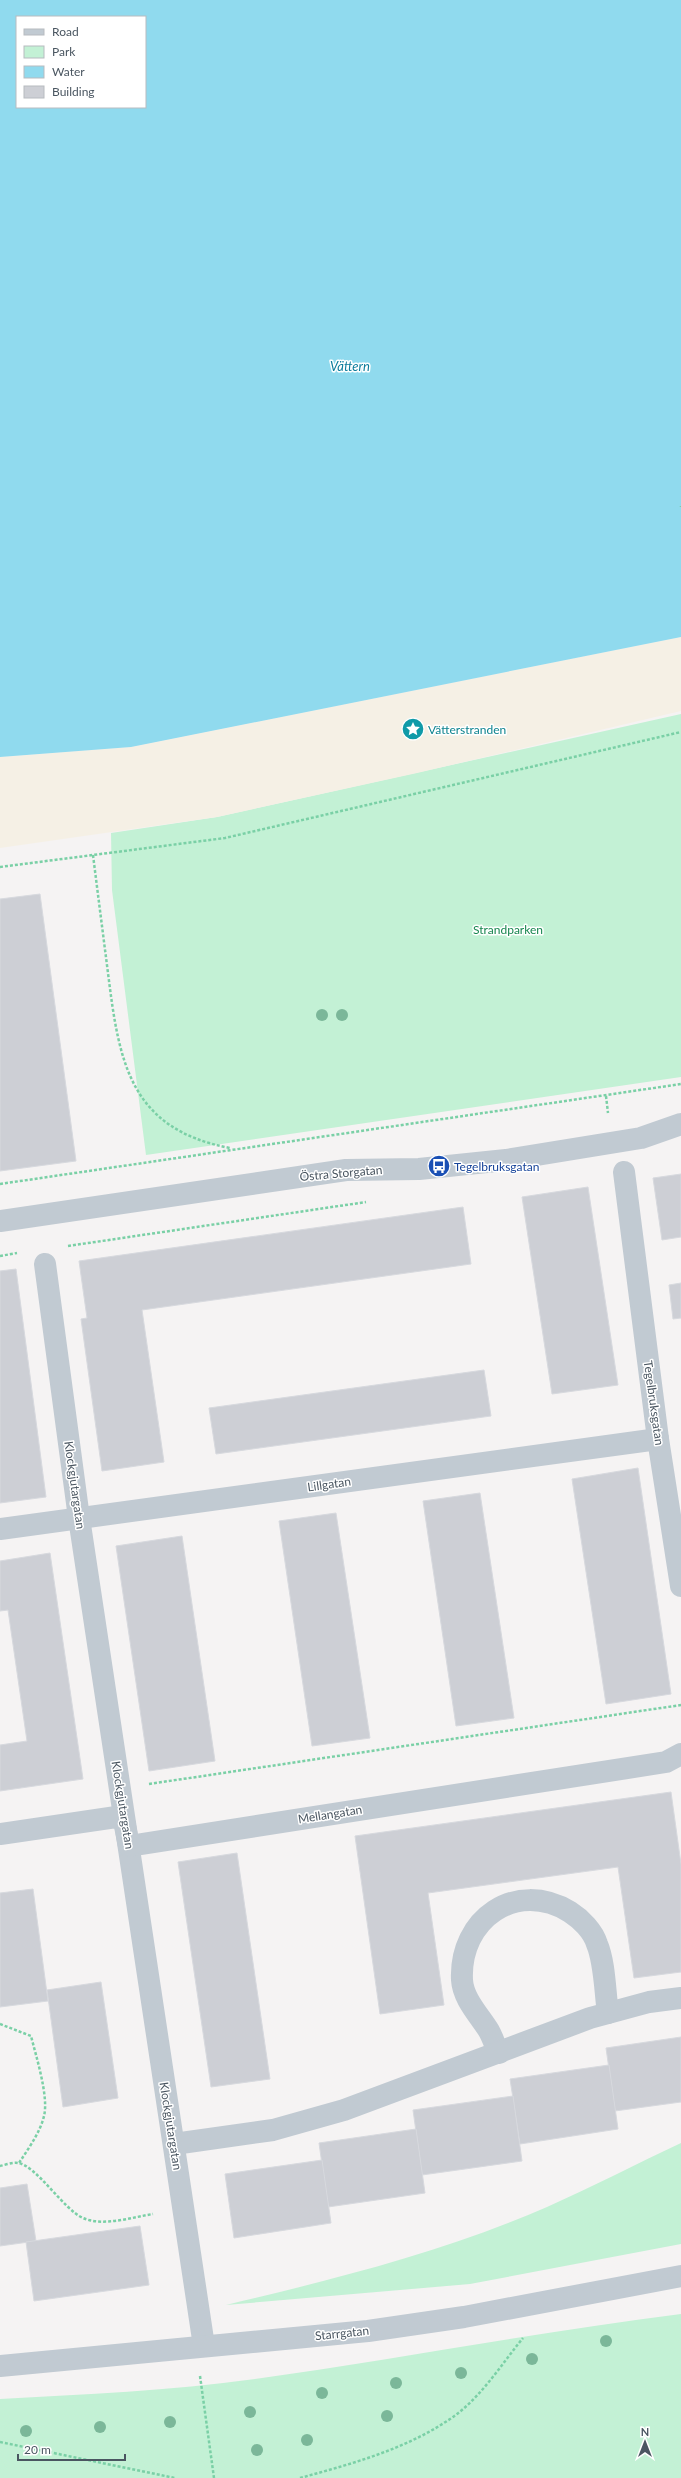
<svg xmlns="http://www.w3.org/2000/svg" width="681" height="2478" viewBox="0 0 681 2478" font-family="Lato,sans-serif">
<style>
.green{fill:#c3f1d5}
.sand{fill:#f5f0e5}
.water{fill:#90daee;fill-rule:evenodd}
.building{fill:#cdcfd5;stroke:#d7d9de}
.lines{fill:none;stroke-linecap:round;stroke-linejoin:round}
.path{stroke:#7ad0a6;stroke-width:2.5;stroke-dasharray:3 2;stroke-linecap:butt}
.minor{stroke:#c1cad2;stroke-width:22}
.tree{fill:#7bb799}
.labels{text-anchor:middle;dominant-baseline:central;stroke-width:3;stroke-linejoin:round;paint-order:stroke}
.culture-label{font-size:12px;fill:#0d838f;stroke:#fff;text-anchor:start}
.park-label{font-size:12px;fill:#17864f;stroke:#fff}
.transit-label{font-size:12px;fill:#164399;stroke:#fff;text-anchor:start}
.street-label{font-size:12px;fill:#4a5661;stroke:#fff}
.water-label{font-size:13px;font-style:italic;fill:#0c7c9b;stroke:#fff}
</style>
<rect width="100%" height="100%" fill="#f5f3f3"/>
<g class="green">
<polygon points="681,714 681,1077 146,1155 112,890 111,833 217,817"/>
<path d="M681 2143V2244L470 2284 226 2305C335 2279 444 2252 547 2207 592 2187 636 2164 681 2143Z"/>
<path d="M681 2314V2478H0V2399C85 2394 170 2391 255 2379 397 2359 538 2332 681 2314Z"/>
</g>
<polygon class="sand" points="681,637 681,711 417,773 217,817 0,848 0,757 131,747"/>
<path class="water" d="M0 0H681V637L131 747 0 757ZM17 17H145V107H17Z"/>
<g class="building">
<polygon points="40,894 76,1161 0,1171 0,899"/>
<polygon points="681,1174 681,1237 662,1240 653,1178"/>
<polygon points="588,1187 618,1385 552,1394 522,1197"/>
<polygon points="463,1207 471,1264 142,1310 164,1462 102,1471 81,1319 87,1318 79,1261"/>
<polygon points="16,1269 46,1497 0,1503 0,1271"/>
<polygon points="681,1283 681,1318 673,1319 669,1285"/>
<polygon points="484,1370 491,1416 216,1454 209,1408"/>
<polygon points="638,1468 671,1694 606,1704 572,1479"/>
<polygon points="480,1493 514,1718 456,1726 423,1501"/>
<polygon points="336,1513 370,1738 312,1746 279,1521"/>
<polygon points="182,1536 215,1761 149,1771 116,1546"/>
<polygon points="50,1553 83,1779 0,1791 0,1745 27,1741 8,1610 0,1611 0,1561"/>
<polygon points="671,1792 681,1864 681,1972 634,1978 618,1867 428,1893 444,2005 380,2014 355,1836"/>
<polygon points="237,1853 270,2079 211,2087 178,1862"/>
<polygon points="33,1889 48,2001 0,2007 0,1893"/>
<polygon points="101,1982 118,2098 63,2107 47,1990"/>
<polygon points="681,2037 681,2102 615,2111 606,2048"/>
<polygon points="609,2065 618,2129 520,2144 510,2079"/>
<polygon points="513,2096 522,2161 422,2175 413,2110"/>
<polygon points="416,2129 425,2193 328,2207 319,2143"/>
<polygon points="322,2160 331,2223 234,2238 225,2174"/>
<polygon points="27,2184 36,2241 0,2246 0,2188"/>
<polygon points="140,2226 149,2285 34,2301 26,2242"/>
</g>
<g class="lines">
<g class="path">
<polyline points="681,506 681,507"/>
<path d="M93 855C98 895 103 934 108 973 119 1061 129 1129 230 1148"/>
<polyline points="0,867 225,838 681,732"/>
<polyline points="606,1096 608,1113"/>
<polyline points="0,1184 681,1084"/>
<polyline points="68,1246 366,1202"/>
<polyline points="0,1256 17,1253"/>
<polyline points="149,1784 681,1705"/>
<path d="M0 2024 31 2036C36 2056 49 2097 44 2116 40 2133 28 2149 19 2163"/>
<path d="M0 2166C5 2165 13 2162 18 2163 36 2165 64 2210 83 2218 103 2227 133 2217 153 2214"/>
<polyline points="200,2376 214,2478"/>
<polyline points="0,2442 175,2478"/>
<path d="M300 2478C351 2464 403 2450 447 2421 479 2401 500 2366 523 2338"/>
</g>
<g class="minor">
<polyline points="624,1172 658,1439 681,1586"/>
<polyline points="0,1221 346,1170 419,1169 506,1160 641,1138 681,1124"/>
<polyline points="45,1264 79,1518 204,2346"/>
<polyline points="0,1529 658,1439"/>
<polyline points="0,1834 123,1816 129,1846 666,1762 681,1754"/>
<path d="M499 2053C495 2046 493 2038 489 2031 480 2016 463 1999 462 1980 459 1919 516 1879 570 1912 581 1919 593 1931 597 1944 605 1963 605 1993 608 2013"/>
<polyline points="174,2144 273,2130 344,2110 590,2018 649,2002 681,1998"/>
<polyline points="0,2366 368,2331 464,2317 681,2276"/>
</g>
</g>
<g class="tree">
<circle cx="322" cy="1015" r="6"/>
<circle cx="342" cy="1015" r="6"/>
<circle cx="606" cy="2341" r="6"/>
<circle cx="532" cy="2359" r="6"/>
<circle cx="461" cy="2373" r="6"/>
<circle cx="396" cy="2383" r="6"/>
<circle cx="322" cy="2393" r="6"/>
<circle cx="250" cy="2412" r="6"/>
<circle cx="387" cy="2416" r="6"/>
<circle cx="170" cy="2422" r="6"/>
<circle cx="100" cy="2427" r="6"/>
<circle cx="26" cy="2431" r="6"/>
<circle cx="307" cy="2440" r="6"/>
<circle cx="257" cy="2450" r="6"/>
</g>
<defs>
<g id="sight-disc" transform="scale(1.15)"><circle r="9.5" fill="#0f9aa8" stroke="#fff"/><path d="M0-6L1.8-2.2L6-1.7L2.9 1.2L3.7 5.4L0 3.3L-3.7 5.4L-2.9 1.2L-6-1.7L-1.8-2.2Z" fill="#fff"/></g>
<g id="bus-disc" transform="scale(1.15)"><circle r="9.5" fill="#1a4fb4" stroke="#fff"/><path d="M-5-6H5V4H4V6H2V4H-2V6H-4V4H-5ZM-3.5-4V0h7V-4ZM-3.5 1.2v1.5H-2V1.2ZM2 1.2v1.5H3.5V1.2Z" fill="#fff"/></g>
</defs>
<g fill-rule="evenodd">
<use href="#sight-disc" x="413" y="729"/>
<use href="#bus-disc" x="439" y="1166"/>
</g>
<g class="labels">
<g class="culture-label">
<text x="428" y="729">Vätterstranden</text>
</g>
<g class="park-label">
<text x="508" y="929">Strandparken</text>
</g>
<g class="transit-label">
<text x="454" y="1166">Tegelbruksgatan</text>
</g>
<g class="street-label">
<text transform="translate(341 1173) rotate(-5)">Östra Storgatan</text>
<text transform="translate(654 1403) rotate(82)">Tegelbruksgatan</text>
<text transform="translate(329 1484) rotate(-8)">Lillgatan</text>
<text transform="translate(75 1485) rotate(82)">Klockgjutargatan</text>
<text transform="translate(123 1805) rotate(81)">Klockgjutargatan</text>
<text transform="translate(330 1814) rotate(-9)">Mellangatan</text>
<text transform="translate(171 2126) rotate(81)">Klockgjutargatan</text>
<text transform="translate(342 2333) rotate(-6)">Starrgatan</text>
</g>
<g class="water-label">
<text x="350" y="366">Vättern</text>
</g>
</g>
<rect x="16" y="16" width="130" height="92" fill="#ffffff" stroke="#b7bbc0"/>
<rect x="24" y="29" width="20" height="6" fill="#c1cad2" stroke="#b7bbc0"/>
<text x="52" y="36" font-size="12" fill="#4a5661">Road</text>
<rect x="24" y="46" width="20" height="12" fill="#c3f1d5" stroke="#b7bbc0"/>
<text x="52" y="56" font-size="12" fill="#4a5661">Park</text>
<rect x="24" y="66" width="20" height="12" fill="#90daee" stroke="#b7bbc0"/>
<text x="52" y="76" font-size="12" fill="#4a5661">Water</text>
<rect x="24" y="86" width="20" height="12" fill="#cdcfd5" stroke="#b7bbc0"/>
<text x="52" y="96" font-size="12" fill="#4a5661">Building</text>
<g transform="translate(645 2442)" stroke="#ffffff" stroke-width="3" paint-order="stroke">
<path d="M0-3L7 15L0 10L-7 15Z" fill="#4a5661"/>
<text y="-6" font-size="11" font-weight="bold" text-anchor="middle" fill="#4a5661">N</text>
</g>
<path d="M18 2454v6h107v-6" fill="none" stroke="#4a5661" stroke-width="2"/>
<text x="24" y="2454" font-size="12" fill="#4a5661" stroke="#ffffff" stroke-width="3" paint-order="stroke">20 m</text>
</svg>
